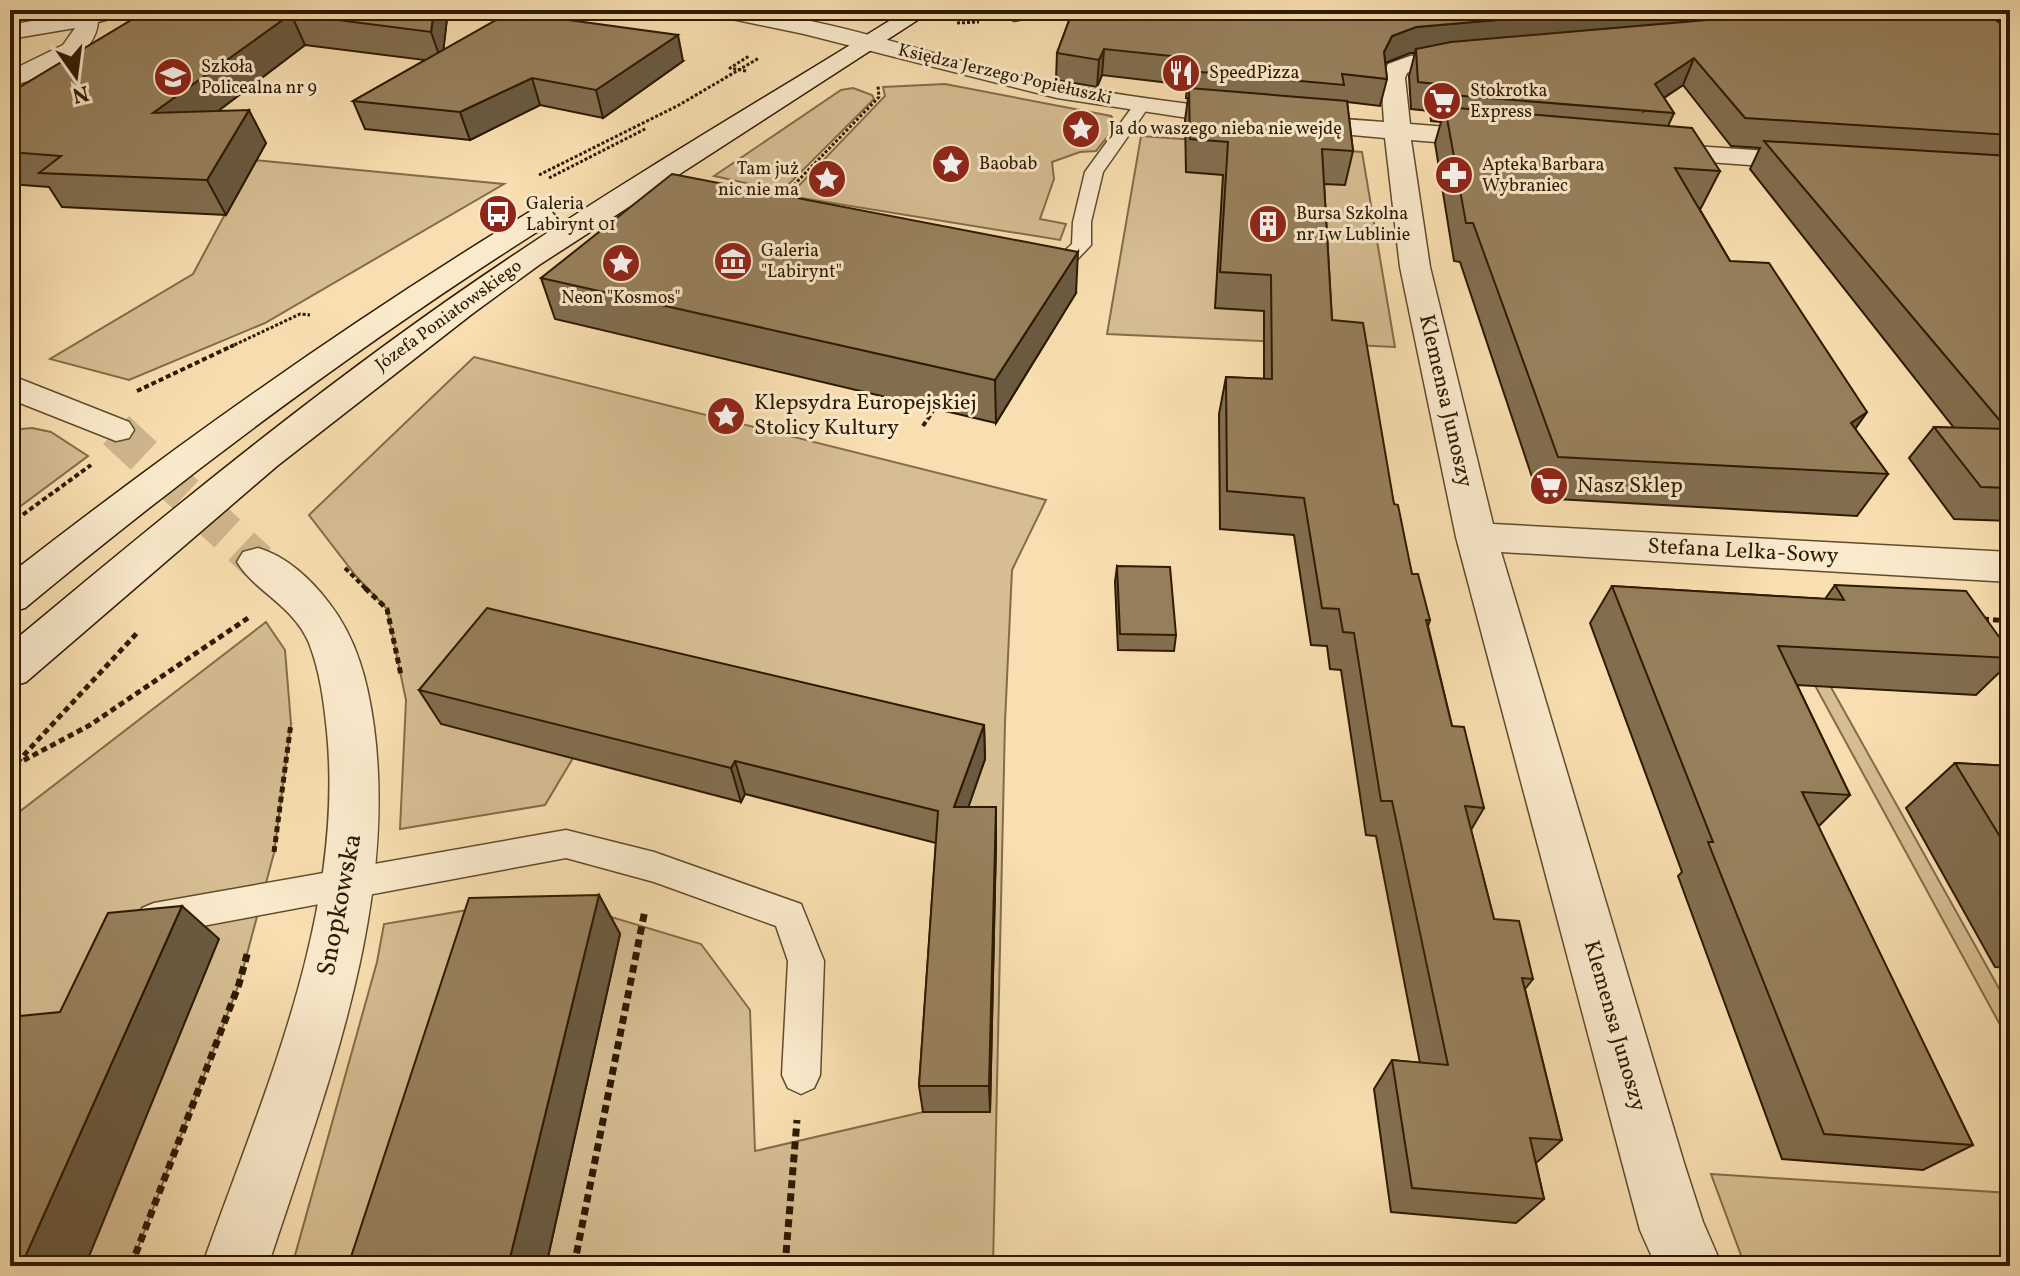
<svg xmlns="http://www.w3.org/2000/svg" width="2020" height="1276" viewBox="0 0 2020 1276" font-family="Vollkorn,serif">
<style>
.green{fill:#d6bd92;stroke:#826c49;stroke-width:2}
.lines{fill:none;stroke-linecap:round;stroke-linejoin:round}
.minor-tunnel{stroke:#d0b78d;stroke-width:38;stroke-dasharray:38 19;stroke-linecap:butt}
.service-casing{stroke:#604b2c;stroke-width:3}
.minor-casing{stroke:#604b2c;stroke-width:3}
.secondary-casing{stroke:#2e1a00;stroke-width:3}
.path-far3{stroke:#2e1a00;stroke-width:3;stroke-dasharray:3 2;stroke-linecap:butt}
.path-far2{stroke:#2e1a00;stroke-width:4;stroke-dasharray:5 3;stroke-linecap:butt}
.path-far1{stroke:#2e1a00;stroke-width:5;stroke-dasharray:6 4;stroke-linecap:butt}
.path{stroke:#2e1a00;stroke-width:7;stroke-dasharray:8 5;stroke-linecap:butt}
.service{fill:#faeacc;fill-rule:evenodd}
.minor{fill:#faeacc;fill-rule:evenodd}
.secondary{fill:#faeacc;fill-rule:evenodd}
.wall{fill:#826e4f;stroke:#2e1a00;stroke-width:2}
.shaded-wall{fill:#6a5a40;stroke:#2e1a00;stroke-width:2}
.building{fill:#97805c;stroke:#2e1a00;stroke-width:2}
.labels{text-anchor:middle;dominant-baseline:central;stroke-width:6;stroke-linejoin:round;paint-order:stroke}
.far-poi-label{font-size:18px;fill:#2e1a00;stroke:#faeacc;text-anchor:start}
.far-street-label{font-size:18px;fill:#2e1a00;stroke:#faeacc}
.street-label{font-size:22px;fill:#2e1a00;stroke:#faeacc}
.poi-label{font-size:22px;fill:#2e1a00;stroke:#faeacc;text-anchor:start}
.near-street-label{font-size:26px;fill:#2e1a00;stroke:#faeacc}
</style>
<rect width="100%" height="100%" fill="#f8deb0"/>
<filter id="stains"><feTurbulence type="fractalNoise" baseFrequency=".0025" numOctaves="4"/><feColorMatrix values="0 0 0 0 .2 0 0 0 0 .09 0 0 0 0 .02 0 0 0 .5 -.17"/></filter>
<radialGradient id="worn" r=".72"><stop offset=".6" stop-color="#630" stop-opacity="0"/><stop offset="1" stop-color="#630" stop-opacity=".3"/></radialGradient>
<g class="green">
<polygon points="945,84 1111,116 1117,125 1096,151 1080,152 1052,162 1054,179 1040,219 1066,224 1060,240 802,198 794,209 786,199 885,96 883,87"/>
<polygon points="853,88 872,95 874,99 782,191 714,176 841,90"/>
<polygon points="1141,136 1362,152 1395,347 1107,334"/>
<polygon points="254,160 504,184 265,323 129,380 50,359 193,274"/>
<polygon points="474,357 1046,500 1012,570 1005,722 993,1266 292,1266 377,962 384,924 545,897 701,944 750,1010 755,1151 923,1112 989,1112 996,840 941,839 898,833 935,748 573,758 545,805 400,829 406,700 387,609 356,576 309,515"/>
<polygon points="32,428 51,432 88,456 10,514 10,430"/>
<polygon points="1776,614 1794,621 2010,1008 2010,1043"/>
<polygon points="266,622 285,650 291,724 274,853 239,984 131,1266 10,1266 10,819"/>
<polygon points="1711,1174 2010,1193 2010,1266 1745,1266"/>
</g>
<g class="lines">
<polyline class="minor-tunnel" points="116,430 258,562"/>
<g class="service-casing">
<g id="service">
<polygon points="1010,10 1024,10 1019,20 1014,21 1007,17"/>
<polygon points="1142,100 1150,105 1103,172 1091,222 1091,245 1070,267 1037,264 1034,260 1037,256 1059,256 1072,244 1073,222 1085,172 1136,102"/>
<polygon points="566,830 654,852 801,904 824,961 820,1075 814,1088 801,1094 788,1088 782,1075 788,961 776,926 654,882 566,858 154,935 142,930 137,919 142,908 154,903"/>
</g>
</g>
<g class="minor-casing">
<g id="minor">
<path d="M92 10H127L124 15 98 22C95 60 42 78 10 86V71L63 45 75 28 10 39V25Z"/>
<path d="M710 10C815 10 916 52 1017 75 1138 102 1261 113 1384 122L1381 78 1388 64 1410 56 1470 48 1478 50 1482 55 1478 60 1415 69 1407 73 1405 78 1410 124 1497 131 1506 133 1510 139 1506 145 1497 147 1411 140 1430 267 1493 524 2010 552V582L1501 552 1684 1163 1703 1222 1722 1266H1656L1640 1230 1456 537 1400 267 1385 138 1221 123 1057 98 804 34 713 15Z"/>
<polygon points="1649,143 1816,154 1826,156 1830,162 1826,168 1816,170 1640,157 1636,151 1640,145"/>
<polygon points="10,375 129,422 134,430 129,438 116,441 10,399"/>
<path d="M258 548C286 556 311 579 329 603 357 639 368 682 374 727 398 911 324 1094 268 1266H202C262 1097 345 915 327 732 324 702 320 671 309 643 293 605 255 592 237 562L243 552Z"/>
</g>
</g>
<g class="secondary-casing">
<g id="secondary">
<path d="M907 10H933L539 265 472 314 277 466 26 682 10 687V644C173 508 339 371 517 253 644 168 777 91 907 10Z"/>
<path d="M541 208 551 211 556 217 551 223C367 339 193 469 25 608L10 612V574C177 444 350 321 531 211Z"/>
</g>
</g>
<g class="path-far3">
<polyline points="957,23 979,22"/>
<polyline points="746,71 730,68 749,56"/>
<polyline points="539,175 679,105 759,58"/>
<polyline points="549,178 647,128"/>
<polyline points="782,201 787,192 879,97 878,86"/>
<polyline points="230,347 300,314 310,315"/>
</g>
<g class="path-far2">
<polyline points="137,391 234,345"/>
<polyline points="923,426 938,403"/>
<polyline points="10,524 91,465"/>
<polyline points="345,568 367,590"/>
</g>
<g class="path-far1">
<polyline points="365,588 387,609 401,675"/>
<polyline points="1983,619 2010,621"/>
<polyline points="15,765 90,725 248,618"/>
<polyline points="10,770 137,633"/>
<polyline points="274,852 291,723"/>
</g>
<g class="path">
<polyline points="131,1266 239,984 248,951"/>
<polyline points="574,1266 645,910"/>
<polyline points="785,1266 797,1120"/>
</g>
<use href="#service" class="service"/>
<use href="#minor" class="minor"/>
<use href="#secondary" class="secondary"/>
</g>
<g class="wall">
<polygon points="148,10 448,10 443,50 683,61 603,118 540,105 470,140 365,129 353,101 425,60 305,45 218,111 266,143 226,215 62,207 49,187 10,184 10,93"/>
<polygon points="1073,10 2010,10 2010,521 1954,519 1909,458 1934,427 1954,428 1750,169 1760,148 1731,146 1683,85 1664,98 1674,113 1668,126 1720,171 1701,208 1699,208 1730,261 1867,412 1855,429 1888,474 1857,516 1539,498 1460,262 1454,261 1435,143 1441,122 1431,121 1430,111 1411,109 1409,76 1415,53 1410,53 1385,63 1387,79 1380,106 1347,102 1353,151 1345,185 1324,184 1332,320 1394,504 1412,574 1430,620 1428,626 1452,726 1484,808 1471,830 1494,919 1533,979 1525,989 1562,1140 1536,1163 1544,1199 1516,1223 1391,1212 1374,1089 1392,1060 1420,1063 1376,836 1366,835 1341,670 1330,669 1327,646 1311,645 1294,535 1220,529 1219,414 1226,377 1264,379 1264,311 1215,308 1223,175 1186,172 1185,120 1188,98 1186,98 1187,85 1102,75 1097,87 1056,80 1057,53"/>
<polygon points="541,278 1076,293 996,423 555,319"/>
<polygon points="1117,566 1176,635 1174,651 1118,650 1115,582"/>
<polygon points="1835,585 2010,652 2010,662 1976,695 1797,685 1850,795 1818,827 1973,1145 1923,1170 1782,1159 1678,876 1682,872 1590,623 1612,586 1825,599"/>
<polygon points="419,690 984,725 985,759 968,807 996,840 990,1112 923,1112 919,1086 936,843 745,794 741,802 441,724"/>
<polygon points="1955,763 2010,766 2010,968 1995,967 1906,808"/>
<polygon points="599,895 620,934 546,1266 348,1266"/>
</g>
<g class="shaded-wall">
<polygon points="434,10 448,10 442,63 431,32"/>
<polygon points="1611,10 1881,10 1416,49 1415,53 1410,53 1385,63 1384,52 1392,36 1416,27"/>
<polygon points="291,14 305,45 172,146 153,113"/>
<polygon points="678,35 683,61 603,118 596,90"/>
<polygon points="1104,49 1102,75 1097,87 1099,60"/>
<polygon points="1694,58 1683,85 1644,111 1655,84"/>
<polygon points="532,78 540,105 470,140 460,112"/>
<polygon points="249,110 266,143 226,215 207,180"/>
<polygon points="1078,252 1076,293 996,423 995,380"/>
<polygon points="1867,412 1838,453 1851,423"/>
<polygon points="984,725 985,759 957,840 954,807"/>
<polygon points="735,761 745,794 741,802 731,768"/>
<polygon points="996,807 996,840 990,1112 989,1086"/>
<polygon points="599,895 620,934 546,1266 515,1266 509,1262"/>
<polygon points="182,906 219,939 85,1266 21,1266"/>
</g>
<g class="building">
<polygon points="148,10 434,10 431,32 291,14 153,113 249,110 207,180 39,173 61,156 10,152 10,93"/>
<polygon points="1073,10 1611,10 1416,27 1392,36 1384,52 1387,79 1342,74 1344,85 1189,71 1190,58 1104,49 1099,60 1057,53"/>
<polygon points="1822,10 1981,10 2010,30 2010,135 1745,118 1694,58 1655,84 1674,113 1439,94 1437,84 1418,82 1416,49 1451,42"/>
<polygon points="510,12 678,35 596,90 532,78 460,112 353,101"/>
<polygon points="1189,88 1347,101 1353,151 1322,149 1332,320 1363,323 1394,504 1398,505 1412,574 1418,574 1430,620 1426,620 1452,726 1464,727 1484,808 1465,806 1494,919 1519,921 1533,979 1522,978 1562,1140 1530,1138 1544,1199 1412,1188 1392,1060 1448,1065 1392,801 1381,801 1354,633 1343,632 1339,609 1322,608 1304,498 1227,491 1226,377 1272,379 1271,275 1220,272 1228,142 1190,139"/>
<polygon points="1445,107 1692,128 1720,171 1675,168 1730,261 1769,263 1867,412 1851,423 1888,474 1558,457 1473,223 1466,223"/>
<polygon points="1764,141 2010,156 2010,488 1981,487 1934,427 2007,429"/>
<polygon points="672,174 1078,252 995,380 541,278"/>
<polygon points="1117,566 1170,567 1176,635 1120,634"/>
<polygon points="1835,585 1966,591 2010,652 2010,658 1778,646 1850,795 1802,792 1973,1145 1824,1134 1708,842 1713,842 1612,586 1844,600"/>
<polygon points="487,608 984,725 954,807 996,807 989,1086 919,1086 938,811 735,761 731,768 419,690"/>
<polygon points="1955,763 2010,766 2010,853"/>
<polygon points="599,895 509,1262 348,1266 469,898"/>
<polygon points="182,906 21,1266 10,1266 10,1017 60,1012 108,913"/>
</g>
<defs>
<g id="restaurant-disc" transform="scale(2)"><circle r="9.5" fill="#8f2418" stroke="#faeacc"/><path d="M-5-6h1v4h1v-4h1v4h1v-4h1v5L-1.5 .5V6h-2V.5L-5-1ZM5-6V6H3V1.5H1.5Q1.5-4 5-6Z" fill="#fff"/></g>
<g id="university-disc" transform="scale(2)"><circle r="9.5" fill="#8f2418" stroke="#faeacc"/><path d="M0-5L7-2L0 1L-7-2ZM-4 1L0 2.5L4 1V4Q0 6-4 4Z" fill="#fff"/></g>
<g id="supermarket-disc" transform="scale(2)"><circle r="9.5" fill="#8f2418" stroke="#faeacc"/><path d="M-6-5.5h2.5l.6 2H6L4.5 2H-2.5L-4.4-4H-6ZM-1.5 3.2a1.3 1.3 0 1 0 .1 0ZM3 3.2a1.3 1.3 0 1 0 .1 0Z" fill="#fff"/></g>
<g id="sight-disc" transform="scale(2)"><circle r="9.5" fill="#8f2418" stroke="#faeacc"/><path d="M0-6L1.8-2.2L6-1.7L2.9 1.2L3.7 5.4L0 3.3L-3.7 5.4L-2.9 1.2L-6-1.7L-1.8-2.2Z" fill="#fff"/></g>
<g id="pharmacy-disc" transform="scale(2)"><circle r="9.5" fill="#8f2418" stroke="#faeacc"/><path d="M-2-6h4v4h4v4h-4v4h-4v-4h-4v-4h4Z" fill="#fff"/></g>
<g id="bus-disc" transform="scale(2)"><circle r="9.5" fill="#8f2418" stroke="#faeacc"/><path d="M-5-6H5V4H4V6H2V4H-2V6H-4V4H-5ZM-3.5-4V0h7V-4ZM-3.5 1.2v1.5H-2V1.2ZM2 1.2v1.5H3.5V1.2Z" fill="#fff"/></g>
<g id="building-disc" transform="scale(2)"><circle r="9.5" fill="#8f2418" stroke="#faeacc"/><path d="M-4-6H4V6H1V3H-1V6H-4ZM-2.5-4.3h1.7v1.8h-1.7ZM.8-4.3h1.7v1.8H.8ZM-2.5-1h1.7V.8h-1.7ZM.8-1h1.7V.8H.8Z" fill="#fff"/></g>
<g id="museum-disc" transform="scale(2)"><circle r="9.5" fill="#8f2418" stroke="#faeacc"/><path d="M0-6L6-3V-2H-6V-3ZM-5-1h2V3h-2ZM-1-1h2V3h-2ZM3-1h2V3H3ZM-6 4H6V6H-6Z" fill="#fff"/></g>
</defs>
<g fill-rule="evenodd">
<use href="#restaurant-disc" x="1181" y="73"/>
<use href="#university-disc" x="173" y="77"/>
<use href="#supermarket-disc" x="1442" y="101"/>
<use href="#sight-disc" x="1081" y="129"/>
<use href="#sight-disc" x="951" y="164"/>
<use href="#pharmacy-disc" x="1454" y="175"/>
<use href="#sight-disc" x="827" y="179"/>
<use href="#bus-disc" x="498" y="214"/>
<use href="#building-disc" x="1268" y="224"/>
<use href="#museum-disc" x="733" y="261"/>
<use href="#sight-disc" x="621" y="263"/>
<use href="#sight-disc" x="726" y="416"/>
<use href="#supermarket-disc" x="1549" y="486"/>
</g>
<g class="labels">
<g class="far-poi-label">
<text x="201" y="67">Szkoła<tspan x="201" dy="21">Policealna nr 9</tspan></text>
<text x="1209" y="73">SpeedPizza</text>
<text x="1470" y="91">Stokrotka<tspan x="1470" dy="21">Express</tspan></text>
<text x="1109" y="129">Ja do waszego nieba nie wejdę</text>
<text x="979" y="164">Baobab</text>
<text x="1482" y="165">Apteka Barbara<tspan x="1482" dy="21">Wybraniec</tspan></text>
<text x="799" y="169" text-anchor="end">Tam już<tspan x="799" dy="21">nic nie ma</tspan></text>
<text x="526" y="204">Galeria<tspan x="526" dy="21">Labirynt 01</tspan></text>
<text x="1296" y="214">Bursa Szkolna<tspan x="1296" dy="21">nr 1 w Lublinie</tspan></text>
<text x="761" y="251">Galeria<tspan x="761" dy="21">"Labirynt"</tspan></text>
<text x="621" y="298" text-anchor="middle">Neon "Kosmos"</text>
</g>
<g class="far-street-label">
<text transform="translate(1005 75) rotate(13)">Księdza Jerzego Popiełuszki</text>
<text transform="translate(449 316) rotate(-36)">Józefa Poniatowskiego</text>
</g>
<g class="street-label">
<text transform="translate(1445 401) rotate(77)">Klemensa Junoszy</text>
<text transform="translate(1743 552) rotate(3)">Stefana Lelka-Sowy</text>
<text transform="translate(1614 1026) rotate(74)">Klemensa Junoszy</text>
</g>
<g class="poi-label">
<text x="754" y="403">Klepsydra Europejskiej<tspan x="754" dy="25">Stolicy Kultury</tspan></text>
<text x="1577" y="486">Nasz Sklep</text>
</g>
<g class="near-street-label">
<text transform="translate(340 905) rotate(-79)">Snopkowska</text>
</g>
</g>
<rect width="2020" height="1276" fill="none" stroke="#f8deb0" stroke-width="40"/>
<rect x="12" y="12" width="1996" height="1252" fill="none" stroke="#2e1a00" stroke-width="4"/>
<rect x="20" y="20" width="1980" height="1236" fill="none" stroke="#2e1a00" stroke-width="2"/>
<g transform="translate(76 76) rotate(166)" stroke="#faeacc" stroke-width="6" paint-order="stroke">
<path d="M0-6L14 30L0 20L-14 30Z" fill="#2e1a00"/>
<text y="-12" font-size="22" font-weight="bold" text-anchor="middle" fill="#2e1a00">N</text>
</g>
<rect width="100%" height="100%" filter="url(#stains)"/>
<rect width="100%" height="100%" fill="url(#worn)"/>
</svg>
